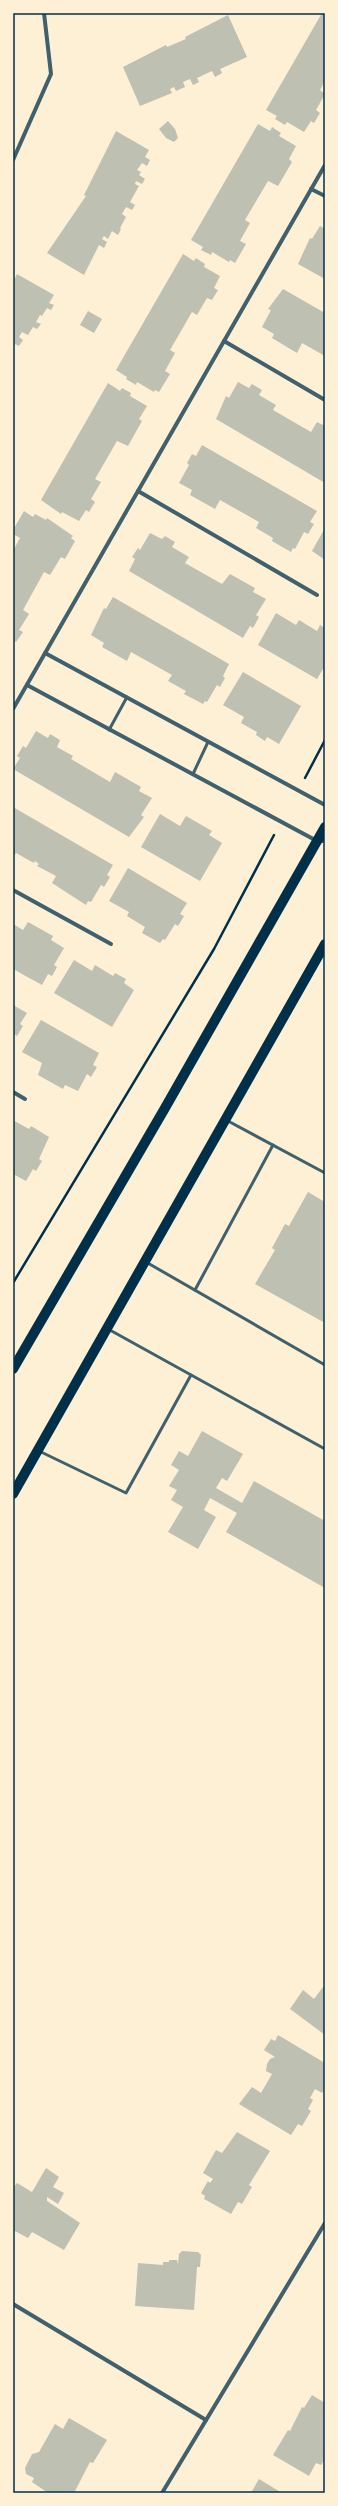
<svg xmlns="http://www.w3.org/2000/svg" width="338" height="2506" viewBox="0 0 338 2506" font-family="'Fira Sans',sans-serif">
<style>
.building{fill:#bec0b2}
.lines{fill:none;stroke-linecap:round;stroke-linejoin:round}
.path{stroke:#003049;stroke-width:2.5}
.service{stroke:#3f606c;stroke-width:3}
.minor{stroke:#3f606c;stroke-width:4}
.primary{stroke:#003049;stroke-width:10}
.neatline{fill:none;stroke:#003049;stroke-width:1.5}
</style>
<rect width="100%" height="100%" fill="#fdf0d5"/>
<g class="building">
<polygon points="322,13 325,13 325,81 320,90 325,94 316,110 320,113 314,123 311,121 304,132 287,122 285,125 275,119 277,116 266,110"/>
<polygon points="228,15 247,57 220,69 222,73 215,77 212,71 197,78 199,82 193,85 190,79 183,82 185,87 176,91 174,87 170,89 172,93 140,106 123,67 166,45 167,47 186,39 185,37"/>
<polygon points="168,121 175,129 178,138 174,142 166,138 159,129"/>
<polygon points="258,124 270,131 272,127 281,133 279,136 296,146 289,159 292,162 278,186 268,181 245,220 250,223 240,241 246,244 235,263 230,260 229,262 212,252 211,255 201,250 203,247 191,240"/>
<polygon points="116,131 149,150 145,157 150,160 147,166 142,163 137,170 141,172 139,175 145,179 142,184 136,181 135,184 139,186 130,202 135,205 132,210 126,207 122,214 126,217 120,228 121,229 118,235 112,231 108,239 104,236 102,239 107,242 104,248 99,245 84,275 47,253 86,196 84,195"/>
<polygon points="320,226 325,229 325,279 298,264 310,238 312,239"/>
<polygon points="183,254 194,261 196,258 205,264 204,267 220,276 214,288 218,290 212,300 207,298 197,315 192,312 170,350 175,353 165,371 170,374 159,392 155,390 154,392 137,382 136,385 126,379 127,377 116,370"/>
<polygon points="17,274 54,295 49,303 54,305 51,310 47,308 42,316 40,315 36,322 41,324 37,329 33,327 28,335 22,332 19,337 23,340 19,346 15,344 13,347 13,282"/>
<polygon points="283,289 325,313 325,356 302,343 297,353 272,338 274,334 262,327 271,310 268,309"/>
<polygon points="88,311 102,319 94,333 80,325"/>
<polygon points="238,382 249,388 252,384 262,390 259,395 276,405 273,410 311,432 317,422 325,426 325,483 216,419 226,396 229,398"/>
<polygon points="108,383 120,391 122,388 131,393 130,396 147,406 139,419 142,421 128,446 117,441 95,479 101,482 91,499 95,502 89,512 86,510 79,521 62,512 61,514 41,500"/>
<polygon points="202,445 317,511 310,522 314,524 308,534 304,532 295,549 293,548 291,552 272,541 273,538 256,528 259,522 220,500 215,509 190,495 192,490 179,483 189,465 187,463 192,454 196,456"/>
<polygon points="24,511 33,517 35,514 46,520 47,518 73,536 71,538 75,541 65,559 61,557 50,575 44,572 23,610 29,614 19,630 23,632 16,642 13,640 13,551 20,538 13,534 13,530"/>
<polygon points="325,528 325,560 312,551"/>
<polygon points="150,533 162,539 165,536 175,542 172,547 189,557 185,563 222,584 230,574 255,588 253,592 266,599 256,615 259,617 253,628 250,626 243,638 129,571 135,559 132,557 138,548 140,550"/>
<polygon points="113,597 229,664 223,676 225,678 220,687 217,685 207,702 205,701 203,704 184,694 186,691 168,681 172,675 131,652 127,661 102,647 104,643 91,635 104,608 106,609"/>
<polygon points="276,613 296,625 299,620 317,631 320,625 325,628 325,670 323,669 317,679 258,645"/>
<polygon points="243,672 301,706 279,744 267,737 265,741 256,735 257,732 241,723 244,717 223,705"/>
<polygon points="36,731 48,738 50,734 60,740 57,747 73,756 71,759 110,782 115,772 141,787 139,791 152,798 141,815 144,817 129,837 13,769 20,758 17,756 23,746 26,748"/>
<polygon points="13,807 113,865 107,875 110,877 104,887 101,885 91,902 88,901 86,905 52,883 56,876 37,866 39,864 35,861 34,863 16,853 13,858"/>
<polygon points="160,814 180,826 186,816 212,831 209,835 222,843 200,881 141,847"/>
<polygon points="128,868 187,903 180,914 184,916 178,926 175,924 165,940 163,939 160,943 142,933 145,927 127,916 129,912 109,901"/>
<polygon points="28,922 53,936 51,940 64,948 54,965 57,967 52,976 48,974 42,985 13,969 13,924 23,930"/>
<polygon points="74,960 92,971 95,965 113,976 115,973 126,979 124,983 134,990 112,1027 54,993"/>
<polygon points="13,1005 27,1013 20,1024 23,1026 17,1036 14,1034 13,1036"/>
<polygon points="41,1020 99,1053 93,1065 97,1067 91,1077 87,1074 78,1091 65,1085 63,1089 38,1075 42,1063 22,1052"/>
<polygon points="13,1120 29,1129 31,1126 49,1137 39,1159 42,1161 36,1171 33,1169 26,1181 13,1174"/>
<polygon points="308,1192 325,1202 325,1323 255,1284 275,1250 272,1248 285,1224 289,1226"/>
<polygon points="202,1431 243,1454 227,1481 222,1478 216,1488 242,1503 254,1481 325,1521 325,1588 226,1532 237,1513 210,1498 204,1510 216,1517 198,1549 168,1532 183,1507 171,1500 177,1490 169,1486 179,1470 171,1465 179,1451 188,1456"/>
<polygon points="323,1987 325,1989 325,2035 290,2009 303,1990 314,1999"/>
<polygon points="278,2035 325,2063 325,2088 322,2093 315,2089 310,2098 313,2100 308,2109 311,2111 302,2126 298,2124 291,2135 239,2104 252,2087 261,2093 272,2074 266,2071 267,2064 270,2059 275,2057 264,2050 271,2039 275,2041"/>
<polygon points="237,2132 270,2151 249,2185 252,2187 242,2204 238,2202 231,2214 204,2199 205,2196 201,2193 208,2181 210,2183 213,2179 203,2173 216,2150 222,2153"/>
<polygon points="46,2168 59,2177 53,2187 64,2193 58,2204 47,2197 47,2201 80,2223 64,2250 32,2232 28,2238 13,2230 13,2188 17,2183 32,2192"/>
<polygon points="182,2251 198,2252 201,2255 200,2267 197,2267 194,2310 135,2306 138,2263 163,2265 163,2262 169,2262 169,2260 177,2260 178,2264 179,2254"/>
<polygon points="312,2395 325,2403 325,2459 321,2465 316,2463 309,2476 273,2455 288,2430 290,2431 302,2407 304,2408"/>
<polygon points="69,2418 107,2440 93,2463 90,2462 74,2493 48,2493 32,2482 34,2478 26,2474 25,2468 32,2454 39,2452 55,2424 63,2429"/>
<polygon points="259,2479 282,2493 251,2493"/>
</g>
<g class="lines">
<g class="path">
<polyline points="305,778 325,740"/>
<polyline points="13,1283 214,949 274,835"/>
</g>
<g class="service">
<polyline points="109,730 127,697"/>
<polyline points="193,774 208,742"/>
<polyline points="228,1121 325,1173"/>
<polyline points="146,1262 325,1365"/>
<polyline points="195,1290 273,1145"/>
<polyline points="108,1329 325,1449"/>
<polyline points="39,1451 126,1493 191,1375"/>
</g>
<g class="minor">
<polyline points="13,160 51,74 44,13"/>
<polyline points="311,189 325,196"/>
<polyline points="224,341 325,400"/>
<polyline points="138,491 317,595"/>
<polyline points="45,653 325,805"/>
<polyline points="27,685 317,841 325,841"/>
<polyline points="13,709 325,165"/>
<polyline points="13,890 111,944"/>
<polyline points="13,1092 25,1099"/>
<polyline points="13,2304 206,2420"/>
<polyline points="162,2493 325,2223"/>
</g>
<g class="primary">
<polyline points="13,1369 165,1108 325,827"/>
<polyline points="13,1494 325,944"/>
</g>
</g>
<rect width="338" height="2506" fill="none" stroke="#fdf0d5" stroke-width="28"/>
<rect x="14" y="14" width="310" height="2478" class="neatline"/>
</svg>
